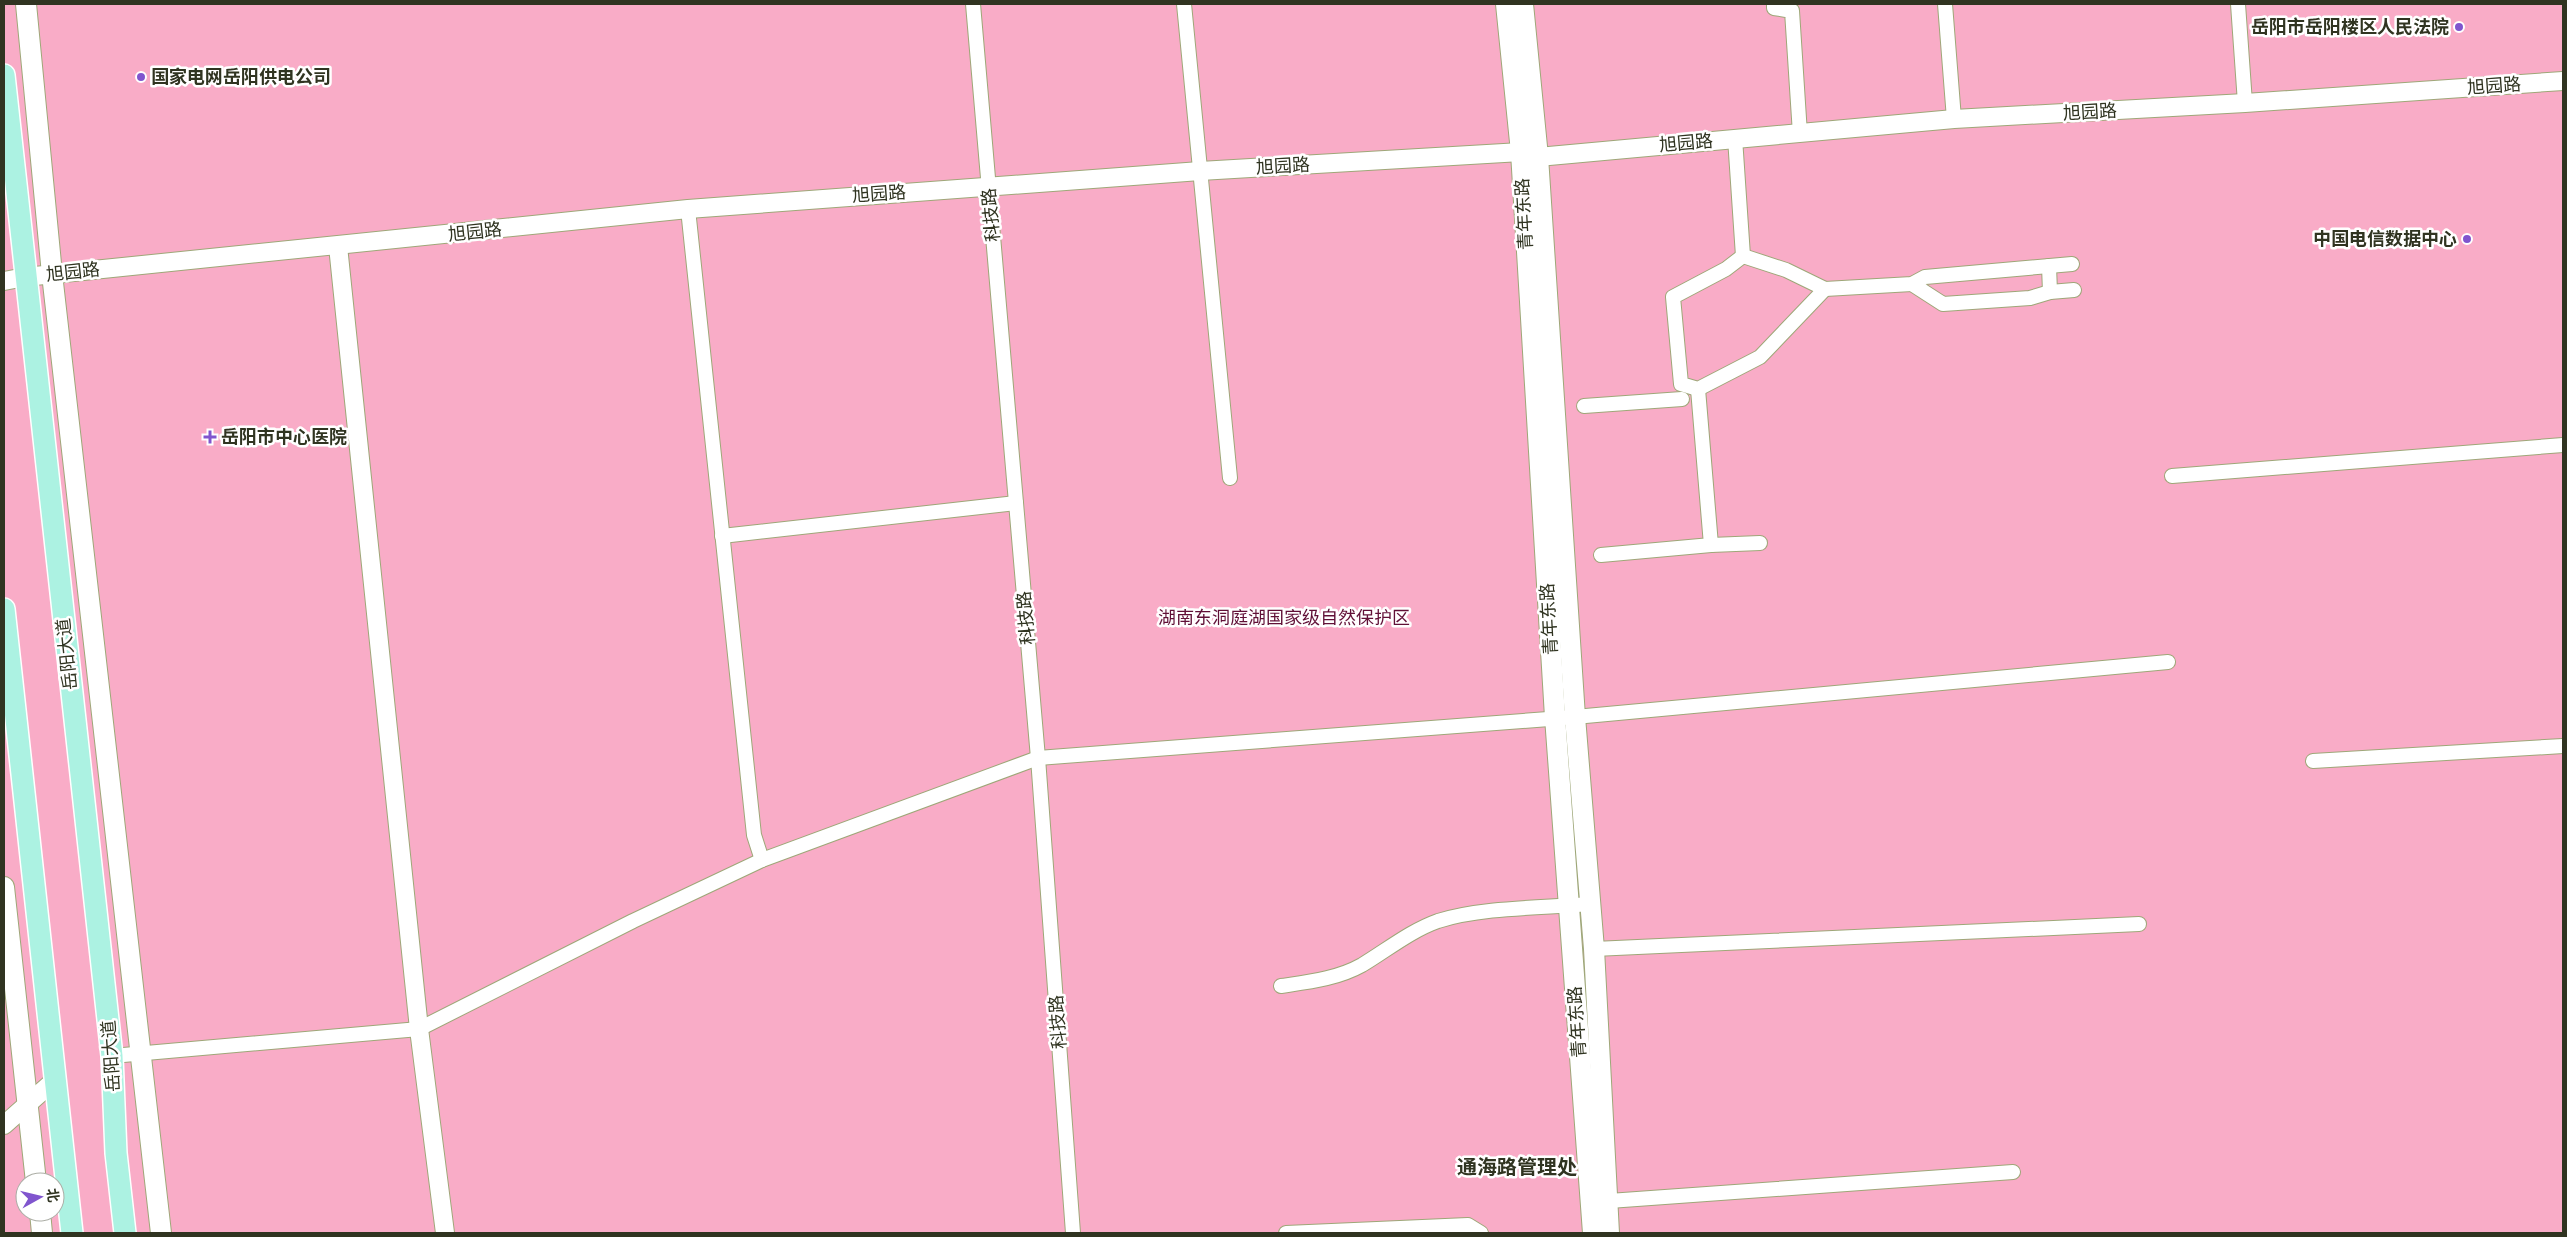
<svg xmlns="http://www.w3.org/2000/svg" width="2567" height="1237" viewBox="0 0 2567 1237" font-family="'DM Sans','Noto Sans SC',sans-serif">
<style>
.green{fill:#f9acc7;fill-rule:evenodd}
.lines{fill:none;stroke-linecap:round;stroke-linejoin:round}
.minor-casing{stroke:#9ea778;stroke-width:16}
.tertiary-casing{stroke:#9ea778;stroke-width:20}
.secondary-casing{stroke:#9ea778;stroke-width:22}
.primary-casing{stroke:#fff;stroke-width:24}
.minor{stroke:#fff;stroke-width:14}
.tertiary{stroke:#fff;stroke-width:18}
.secondary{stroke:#fff;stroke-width:20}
.primary{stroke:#acf2e2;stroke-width:21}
.poi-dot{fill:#8055ce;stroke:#fff;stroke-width:2}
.labels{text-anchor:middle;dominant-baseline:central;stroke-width:5;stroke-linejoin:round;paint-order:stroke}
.poi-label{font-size:18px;font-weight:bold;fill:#303421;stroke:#fff;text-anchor:end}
.street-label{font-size:18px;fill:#303421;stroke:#fff}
.park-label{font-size:18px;fill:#611037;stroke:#fff}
.quarter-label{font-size:20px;font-weight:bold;fill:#303421;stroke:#fff}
</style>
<rect width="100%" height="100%" fill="#e4edbd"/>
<path class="green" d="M4 4H2563V1233H4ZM25 1182H55V1212H25Z"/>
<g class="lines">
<g class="minor-casing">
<g id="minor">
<polyline points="973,4 1038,758 1073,1233"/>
<polyline points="1184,4 1230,478"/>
<polyline points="1774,4 1774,8 1792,11 1800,134"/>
<polyline points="1945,4 1954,119"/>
<polyline points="2238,4 2245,103"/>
<polyline points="1735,138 1743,256 1786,270 1825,289 1912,284 1925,277 2072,264"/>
<polyline points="688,209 754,835 762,860"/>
<polyline points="1743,256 1726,269 1673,297 1681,384 1698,389 1760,357 1825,289"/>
<polyline points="2049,266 2050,292"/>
<polyline points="1912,284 1943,304 2030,298 2050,292 2074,290"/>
<polyline points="1584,406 1682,399"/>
<polyline points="2172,476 2563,445"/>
<polyline points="722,536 1016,503"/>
<polyline points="1711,545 1760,543"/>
<polyline points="1601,555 1711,545 1698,389"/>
<polyline points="2313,761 2563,746"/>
<polyline points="1594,949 2139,924"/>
<path d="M1281 986C1308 982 1337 979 1362 965 1387 950 1410 931 1438 921 1482 907 1543 908 1590 904"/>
<polyline points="112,1056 419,1029 633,921 762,860 1038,758 1575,717 2168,662"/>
<polyline points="1609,1201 2013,1172"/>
<polyline points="1286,1233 1468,1225 1481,1233"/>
</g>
</g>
<g class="tertiary-casing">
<g id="tertiary">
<polyline points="338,246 419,1029 445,1233"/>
<polyline points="4,281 25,277 688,209 1200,171 1521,152 1538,157 1954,119 2245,103 2563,81"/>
<polyline points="4,1125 56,1079"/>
</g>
</g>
<g class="secondary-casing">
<g id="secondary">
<polyline points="26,4 52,274 161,1233"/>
<polyline points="1506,4 1521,152 1555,717 1593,1233"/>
<polyline points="1523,4 1538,157 1575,717 1594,949 1609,1233"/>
<polyline points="4,887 36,1182"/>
<polyline points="40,1212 42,1233"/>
</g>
</g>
<g class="primary-casing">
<g id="primary">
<polyline points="4,75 112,1056 116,1153 125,1233"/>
<polyline points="4,609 72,1233"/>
</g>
</g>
<use href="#minor" class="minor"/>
<use href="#tertiary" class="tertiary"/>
<use href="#secondary" class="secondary"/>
<use href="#primary" class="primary"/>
</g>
<g class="poi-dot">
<circle cx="2459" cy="27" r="5"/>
<circle cx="141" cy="77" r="5"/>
<circle cx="2467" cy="239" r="5"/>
<path d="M207.5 429.5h5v5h5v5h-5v5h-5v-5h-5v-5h5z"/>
</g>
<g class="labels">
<g class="poi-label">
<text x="2449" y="27">岳阳市岳阳楼区人民法院</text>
<text x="151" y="77" text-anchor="start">国家电网岳阳供电公司</text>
<text x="2457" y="239">中国电信数据中心</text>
<text x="221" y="437" text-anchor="start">岳阳市中心医院</text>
</g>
<g class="street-label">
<text transform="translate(2494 86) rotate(-4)">旭园路</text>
<text transform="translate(2090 112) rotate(-3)">旭园路</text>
<text transform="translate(1686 143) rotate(-5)">旭园路</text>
<text transform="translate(1283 166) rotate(-3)">旭园路</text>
<text transform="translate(879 194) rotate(-4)">旭园路</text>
<text transform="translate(1524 214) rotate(-93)">青年东路</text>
<text transform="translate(991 215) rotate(-95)">科技路</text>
<text transform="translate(475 232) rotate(-6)">旭园路</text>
<text transform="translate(73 272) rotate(-6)">旭园路</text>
<text transform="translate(1026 618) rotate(-95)">科技路</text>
<text transform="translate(1549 619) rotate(-93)">青年东路</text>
<text transform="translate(67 654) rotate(-96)">岳阳大道</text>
<text transform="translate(1058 1022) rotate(-94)">科技路</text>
<text transform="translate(1577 1022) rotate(-94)">青年东路</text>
<text transform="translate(111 1056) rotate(-94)">岳阳大道</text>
</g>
<g class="park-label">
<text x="1284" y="618">湖南东洞庭湖国家级自然保护区</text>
</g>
<g class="quarter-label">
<text x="1517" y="1167">通海路管理处</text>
</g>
</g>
<rect width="2567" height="1237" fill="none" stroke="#303421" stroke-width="10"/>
<g transform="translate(40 1197) rotate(82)"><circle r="24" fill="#ffffff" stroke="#acaea6"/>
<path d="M0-4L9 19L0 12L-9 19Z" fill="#8055ce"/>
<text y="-8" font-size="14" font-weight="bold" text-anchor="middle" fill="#303421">北</text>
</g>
</svg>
